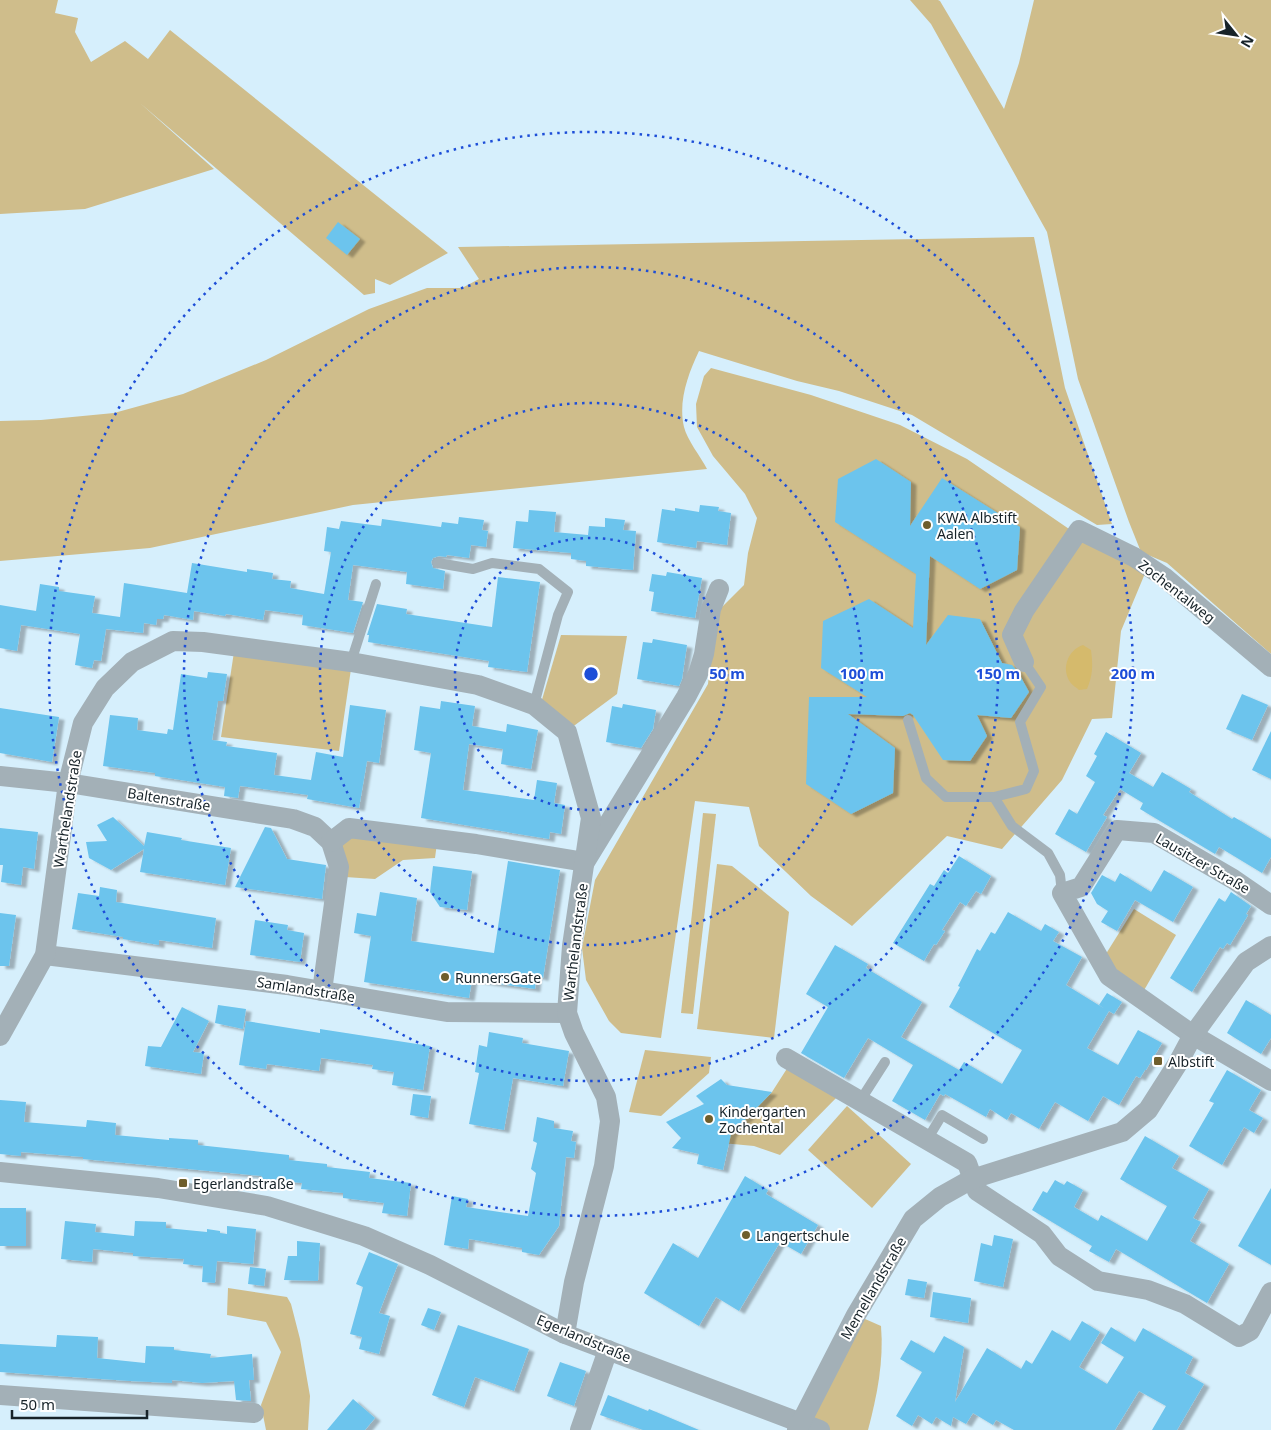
<svg xmlns="http://www.w3.org/2000/svg" width="1271" height="1430" viewBox="0 0 1271 1430" font-family="'Noto Sans',sans-serif">
<style>
.green{fill:#cfbd8b}
.water{fill:#d5ba6c}
.building{fill:#6cc4ed;filter:url(#shadow)}
.lines{fill:none;stroke-linecap:round;stroke-linejoin:round}
.lane{stroke:#a3b0b7;stroke-width:10}
.street{stroke:#a3b0b7;stroke-width:20}
.ring{fill:none;stroke:#1d4ed8;stroke-width:2.5;stroke-dasharray:2.5 5}
.poi-dot{fill:#6f5e2c;stroke:#fff;stroke-width:2}
.labels{text-anchor:middle;dominant-baseline:central;stroke-width:4;stroke-linejoin:round;paint-order:stroke}
.poi-label{font-size:14px;fill:#172329;stroke:#fff;text-anchor:start}
.street-label{font-size:14px;fill:#172329;stroke:#fff}
.centre{fill:#1d4ed8;stroke:#fff;stroke-width:2.5}
.ring-label{font-size:15px;text-anchor:middle;font-weight:bold;fill:#1d4ed8;stroke:#fff;stroke-width:4;stroke-linejoin:round;paint-order:stroke}
</style>
<defs>
<filter id="shadow"><feDropShadow dx="5.5" dy="3" stdDeviation="1" flood-color="#0004"/></filter>
</defs>
<rect width="100%" height="100%" fill="#d6effc"/>
<g class="green">
<polygon points="0,0 58,0 55,13 78,18 75,32 91,62 125,41 148,59 170,30 448,253 390,285 375,279 375,293 364,295 140,103 214,169 85,209 0,214"/>
<polygon points="910,0 938,0 940,1 1004,109 1019,63 1034,0 1271,0 1271,654 1167,563 1141,552 1129,522 1078,379 1047,232 931,24"/>
<path d="M1034 237 1065 388 1112 524 1097 525 912 415 839 391 797 381 699 351C688 374 678 402 684 427 687 440 701 457 707 469L353 505 150 548 0 561V421L41 420 114 413 183 394 266 360 369 309 427 288H462L479 279 458 247Z"/>
<polygon points="711,368 811,395 900,425 967,459 1072,531 1146,571 1121,631 1112,718 1092,719 1062,780 1002,849 947,836 852,926 811,896 759,846 749,807 695,801 661,1038 621,1033 609,1021 586,980 582,948 595,880 708,684 716,613 744,585 748,553 757,518 745,494 713,456 697,427 696,404 704,376"/>
<polygon points="561,635 627,636 617,694 571,728 541,703"/>
<polygon points="234,652 351,669 339,751 221,737"/>
<polygon points="703,813 716,814 693,1014 681,1013"/>
<polygon points="350,832 437,843 435,858 403,860 375,879 345,877 338,845"/>
<polygon points="717,864 732,866 789,912 774,1038 697,1029"/>
<polygon points="1134,909 1176,935 1143,992 1113,973 1104,957"/>
<polygon points="645,1050 711,1057 709,1073 661,1116 629,1112"/>
<polygon points="788,1067 839,1095 780,1155 754,1146 722,1143 772,1092"/>
<polygon points="847,1106 911,1164 872,1208 808,1150"/>
<polygon points="228,1288 287,1297 291,1304 300,1339 310,1396 308,1430 266,1430 261,1405 281,1352 266,1322 227,1315"/>
<path d="M856 1315 881 1326C884 1361 877 1396 868 1430H820L800 1421Z"/>
</g>
<path class="water" d="M1083 645 1091 650C1093 665 1093 675 1087 689L1079 690C1077 688 1072 685 1070 682 1061 668 1068 650 1083 645Z"/>
<g class="building">
<polygon points="338,222 360,239 347,255 326,238"/>
<polygon points="876,459 911,482 910,526 942,478 1020,527 1017,570 980,589 930,556 926,645 948,615 980,619 1002,663 1012,665 1018,672 1029,692 1011,718 977,715 987,736 970,761 943,760 913,715 910,713 903,716 848,714 895,748 893,793 851,814 806,784 809,697 867,697 821,668 823,621 869,599 913,628 916,574 835,522 838,479"/>
<polygon points="700,505 719,507 718,511 731,513 727,545 697,541 696,548 657,542 662,509 675,511 675,508 699,512"/>
<polygon points="529,510 556,512 554,532 588,535 589,526 605,527 605,518 625,520 623,530 636,531 633,570 586,566 586,561 571,559 571,553 513,548 516,521 528,522"/>
<polygon points="459,517 484,520 482,530 488,531 486,547 471,545 469,558 447,555 446,557 439,556 433,558 431,562 433,568 445,571 443,589 406,584 407,572 353,565 348,600 363,602 353,633 302,625 303,615 265,610 263,620 226,614 225,616 194,611 193,620 164,615 163,619 157,619 156,625 144,623 143,633 106,629 101,661 94,660 92,668 75,665 80,634 21,625 17,651 0,648 0,605 36,611 40,584 59,587 59,591 95,596 92,613 120,617 124,583 187,593 192,563 247,572 247,569 273,573 272,579 291,581 290,588 324,594 331,552 324,551 327,527 339,529 341,521 381,526 382,519 441,527 442,522 458,524"/>
<polygon points="667,572 702,578 695,618 651,611 654,592 649,591 652,574 666,576"/>
<polygon points="498,577 540,582 527,672 488,667 489,661 368,642 369,635 367,635 377,604 407,609 406,614 492,627"/>
<polygon points="653,639 687,645 682,679 679,686 637,679 643,642 652,643"/>
<polygon points="208,672 227,674 223,701 218,701 212,740 227,742 226,746 277,753 274,775 311,780 316,752 343,757 350,705 386,710 379,763 367,761 359,808 307,799 308,795 240,786 238,798 224,796 225,787 155,776 155,773 103,766 110,715 138,718 137,730 167,734 168,729 173,730 181,674 207,678"/>
<polygon points="1242,694 1268,705 1252,740 1226,729"/>
<polygon points="441,701 475,706 472,726 506,732 507,724 538,730 531,769 501,764 503,749 469,744 463,790 534,800 537,780 557,783 554,803 565,805 561,834 550,832 549,839 421,818 431,753 414,750 420,706 440,709"/>
<polygon points="623,704 656,710 653,729 641,748 606,742 612,706 622,708"/>
<polygon points="0,708 59,717 52,762 0,753"/>
<polygon points="1271,731 1271,779 1252,770"/>
<polygon points="1106,732 1141,753 1129,773 1153,787 1162,772 1191,789 1189,792 1232,819 1234,817 1271,839 1271,857 1262,873 1219,847 1215,854 1140,809 1143,803 1120,789 1103,815 1107,817 1086,852 1055,834 1069,809 1077,814 1095,782 1086,776 1097,756 1094,754"/>
<polygon points="113,817 144,846 147,832 182,838 181,840 231,848 225,885 140,872 144,849 111,870 89,858 86,842 107,841 97,825"/>
<polygon points="265,827 271,828 287,859 326,865 322,899 235,887"/>
<polygon points="0,828 38,832 34,869 23,867 21,885 1,882 3,865 0,865"/>
<polygon points="959,856 991,876 981,894 976,891 966,906 960,902 942,930 945,931 936,945 934,944 924,961 893,943 930,884 934,886 944,870 948,873"/>
<polygon points="508,861 560,870 543,978 536,976 535,989 472,980 469,998 364,982 371,936 354,933 357,913 376,916 380,892 417,898 411,941 494,953"/>
<polygon points="433,866 472,871 467,910 440,907 430,892"/>
<polygon points="1164,870 1193,887 1173,922 1135,900 1117,931 1101,922 1108,911 1097,904 1091,893 1102,875 1115,882 1120,873 1151,892"/>
<polygon points="100,887 117,890 116,902 216,918 212,948 159,940 159,945 123,939 123,937 72,929 78,893 99,896"/>
<polygon points="1231,892 1251,906 1246,914 1248,915 1230,945 1227,943 1223,949 1220,947 1192,992 1170,978 1219,898 1225,902"/>
<polygon points="1008,912 1041,931 1045,924 1059,932 1053,941 1082,957 1066,985 1105,1009 1099,1005 1107,993 1122,1002 1114,1014 1109,1011 1087,1048 1118,1065 1138,1030 1162,1043 1146,1070 1145,1070 1140,1078 1136,1076 1119,1105 1103,1096 1088,1121 1055,1102 1039,1129 1011,1113 1007,1120 990,1109 986,1117 945,1094 944,1096 940,1094 925,1120 892,1101 913,1065 868,1038 844,1078 801,1053 828,1007 806,994 835,945 868,964 866,968 922,1002 901,1037 959,1070 964,1062 1002,1084 1022,1050 949,1007 960,987 958,986 977,949 980,951 991,932 995,934"/>
<polygon points="0,913 16,915 9,966 0,966"/>
<polygon points="255,920 288,925 287,930 304,933 300,962 250,955"/>
<polygon points="1246,1000 1271,1015 1271,1038 1261,1054 1227,1033"/>
<polygon points="218,1005 246,1009 243,1029 215,1023"/>
<polygon points="182,1007 209,1021 193,1052 204,1053 201,1074 145,1066 148,1046 161,1047"/>
<polygon points="246,1021 320,1033 320,1029 430,1046 423,1090 392,1085 394,1072 372,1069 373,1065 321,1058 319,1071 267,1064 266,1069 239,1065"/>
<polygon points="489,1032 523,1038 522,1043 569,1051 563,1086 513,1078 504,1130 469,1124 479,1073 475,1072 479,1045 487,1047"/>
<polygon points="1227,1070 1261,1090 1249,1110 1263,1118 1254,1133 1244,1127 1222,1165 1189,1146 1214,1103 1209,1101"/>
<polygon points="721,1079 727,1085 772,1092 731,1134 723,1170 697,1164 699,1154 672,1148 681,1138 666,1122 704,1104 696,1096"/>
<polygon points="413,1094 431,1096 428,1118 410,1115"/>
<polygon points="0,1100 26,1102 24,1122 86,1127 87,1120 116,1123 115,1135 169,1140 169,1138 198,1140 198,1145 289,1155 289,1160 327,1164 327,1167 370,1172 369,1178 411,1183 407,1216 382,1213 384,1203 343,1198 343,1193 301,1189 302,1183 261,1179 262,1176 83,1159 83,1157 21,1152 21,1156 0,1154"/>
<polygon points="537,1117 554,1121 554,1128 573,1131 571,1141 576,1142 574,1158 566,1157 559,1226 539,1255 522,1252 522,1248 469,1239 468,1249 444,1245 452,1196 468,1199 466,1207 528,1216 536,1173 531,1169 537,1143 533,1141"/>
<polygon points="1145,1136 1179,1156 1172,1168 1209,1189 1193,1218 1201,1222 1190,1241 1229,1264 1207,1303 1116,1249 1109,1262 1089,1251 1092,1246 1032,1210 1043,1191 1047,1193 1055,1180 1064,1185 1067,1181 1083,1190 1074,1207 1098,1221 1101,1215 1147,1241 1167,1206 1120,1179"/>
<polygon points="745,1176 768,1190 766,1194 818,1225 801,1254 780,1242 739,1311 716,1297 699,1326 644,1293 673,1243 698,1258"/>
<polygon points="1271,1188 1271,1265 1238,1246"/>
<rect x="0" y="1208" width="26" height="38"/>
<polygon points="65,1221 96,1224 95,1232 134,1236 135,1221 166,1222 166,1228 207,1232 207,1229 220,1231 220,1233 227,1234 227,1226 256,1229 253,1264 217,1261 215,1283 202,1282 203,1266 183,1264 184,1259 133,1256 133,1253 93,1249 92,1262 61,1259"/>
<polygon points="994,1235 1013,1239 1003,1287 974,1281 981,1243 992,1246"/>
<polygon points="297,1241 320,1243 318,1281 284,1280 288,1256 297,1256"/>
<polygon points="369,1252 398,1264 379,1313 390,1316 379,1354 359,1349 362,1337 350,1334 363,1287 356,1284"/>
<polygon points="250,1267 266,1269 264,1286 248,1284"/>
<polygon points="908,1279 927,1282 924,1298 905,1295"/>
<polygon points="933,1292 971,1298 968,1323 930,1317"/>
<polygon points="428,1308 441,1312 434,1330 421,1325"/>
<polygon points="1082,1321 1100,1332 1079,1367 1107,1384 1124,1357 1101,1343 1111,1327 1135,1342 1143,1328 1193,1357 1185,1373 1204,1384 1177,1430 1152,1430 1166,1406 1139,1391 1115,1430 1014,1430 996,1420 993,1425 973,1413 966,1424 953,1417 951,1426 936,1417 932,1424 918,1415 912,1426 896,1416 922,1372 900,1359 911,1340 934,1353 944,1336 964,1347 955,1402 987,1348 1021,1369 1026,1360 1032,1364 1052,1330 1070,1341"/>
<polygon points="458,1325 529,1349 514,1391 475,1377 464,1407 432,1395"/>
<polygon points="57,1335 98,1337 97,1358 145,1363 146,1346 174,1347 174,1350 211,1354 210,1358 252,1354 254,1380 249,1380 251,1401 236,1400 234,1381 202,1383 172,1380 172,1383 130,1381 0,1372 0,1344 56,1347"/>
<polygon points="560,1362 586,1371 574,1406 547,1396"/>
<polygon points="608,1395 648,1411 649,1409 699,1430 643,1430 600,1415"/>
<polygon points="353,1399 375,1418 365,1430 327,1430"/>
</g>
<g class="lines">
<g class="lane">
<polyline points="438,563 473,569 492,563 539,569 568,592 558,615 534,705"/>
<polyline points="351,662 376,584"/>
<polyline points="908,720 926,778 946,797 994,797 1026,789 1034,771 1020,722 1041,687 1024,662"/>
<polyline points="994,797 1012,826 1048,853 1060,875 1062,893"/>
<polyline points="860,1101 885,1062"/>
<polyline points="927,1140 942,1115 983,1139"/>
</g>
<g class="street">
<polyline points="1024,662 1012,635 1024,611 1079,530 1134,557 1164,577 1271,667"/>
<polyline points="0,776 68,783 293,819 315,827 331,842 339,867 322,991"/>
<polyline points="331,842 349,828 476,844 585,862 686,697 698,674 704,654 711,609 719,589"/>
<polyline points="1271,905 1233,879 1154,833 1117,830 1081,887 1062,893 1109,976 1193,1035 1271,1081"/>
<polyline points="45,955 287,985 447,1012 567,1013"/>
<polyline points="0,1036 45,955 68,783 83,723 105,688 132,662 173,641 203,642 351,662 478,685 534,705 567,732 591,818 572,946 567,1013 574,1033 606,1097 610,1121 604,1166 574,1282 565,1334"/>
<polyline points="786,1058 967,1163 977,1191 1042,1234 1059,1256 1098,1281 1148,1290 1185,1304 1239,1337 1250,1331 1271,1292"/>
<polyline points="0,1172 158,1188 267,1206 364,1236 430,1265 565,1334 820,1430"/>
<polyline points="0,1395 254,1413"/>
<polyline points="580,1430 608,1350"/>
<polyline points="797,1430 856,1315 913,1219 940,1197 972,1179 1122,1132 1148,1110 1178,1063 1193,1035 1246,962 1271,946"/>
</g>
</g>
<g class="ring">
<circle cx="591" cy="674" r="136"/>
<circle cx="591" cy="674" r="271"/>
<circle cx="591" cy="674" r="407"/>
<circle cx="591" cy="674" r="542"/>
</g>
<g class="poi-dot">
<circle cx="927" cy="525" r="5"/>
<circle cx="445" cy="977" r="5"/>
<rect x="1153" y="1056" width="10" height="10" rx="2.5"/>
<circle cx="709" cy="1119" r="5"/>
<rect x="178" y="1178" width="10" height="10" rx="2.5"/>
<circle cx="746" cy="1235" r="5"/>
</g>
<g class="labels">
<g class="poi-label">
<text x="937" y="517">KWA Albstift<tspan x="937" dy="16">Aalen</tspan></text>
<text x="455" y="977">RunnersGate</text>
<text x="1168" y="1061">Albstift</text>
<text x="719" y="1111">Kindergarten<tspan x="719" dy="16">Zochental</tspan></text>
<text x="193" y="1183">Egerlandstraße</text>
<text x="756" y="1235">Langertschule</text>
</g>
<g class="street-label">
<text transform="translate(1177 591) rotate(38)">Zochentalweg</text>
<text transform="translate(169 799) rotate(9)">Baltenstraße</text>
<text transform="translate(67 809) rotate(-81)">Warthelandstraße</text>
<text transform="translate(1203 863) rotate(30)">Lausitzer Straße</text>
<text transform="translate(575 942) rotate(-83)">Warthelandstraße</text>
<text transform="translate(306 989) rotate(9)">Samlandstraße</text>
<text transform="translate(873 1288) rotate(-60)">Memellandstraße</text>
<text transform="translate(584 1338) rotate(23)">Egerlandstraße</text>
</g>
</g>
<circle cx="591" cy="674" r="8" class="centre"/>
<g class="ring-label">
<text x="727" y="679">50 m</text>
<text x="862" y="679">100 m</text>
<text x="998" y="679">150 m</text>
<text x="1133" y="679">200 m</text>
</g>
<g transform="translate(1236 35) rotate(120)" stroke="#ffffff" stroke-width="4" paint-order="stroke">
<path d="M0-4L9 19L0 12L-9 19Z" fill="#172329"/>
<text y="-8" font-size="14" font-weight="bold" text-anchor="middle" fill="#172329">N</text>
</g>
<path d="M12 1410v8h135v-8" fill="none" stroke="#172329" stroke-width="2.5"/>
<text x="20" y="1410" font-size="15" fill="#172329" stroke="#ffffff" stroke-width="4" paint-order="stroke">50 m</text>
</svg>
